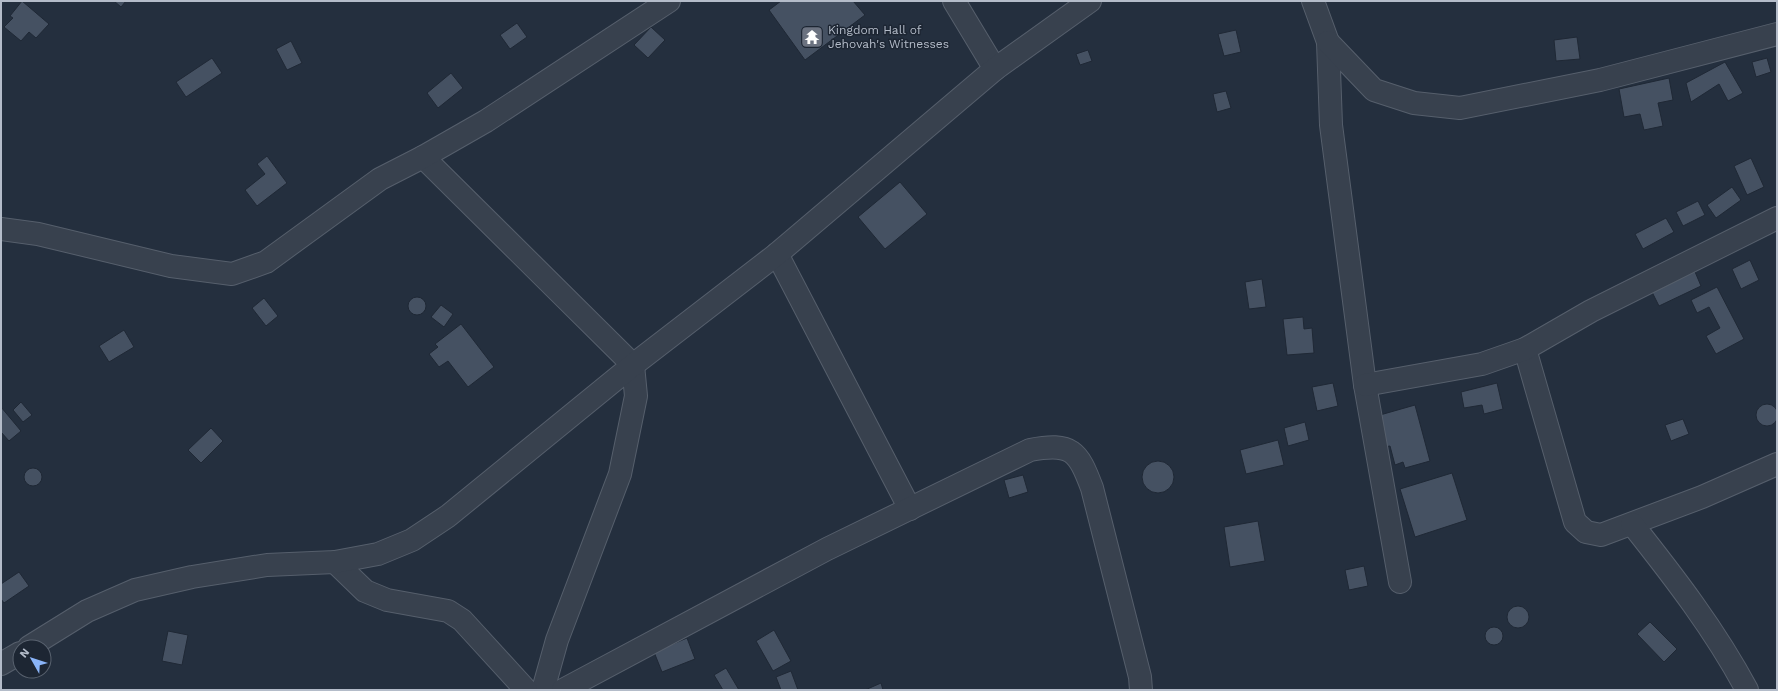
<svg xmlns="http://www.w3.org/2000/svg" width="1778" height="691" viewBox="0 0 1778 691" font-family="'Work Sans',sans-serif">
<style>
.building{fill:#455162;stroke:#1f2835}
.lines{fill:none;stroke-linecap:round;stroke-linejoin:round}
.minor-casing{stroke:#565f6c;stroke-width:24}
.minor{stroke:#38414e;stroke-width:22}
.labels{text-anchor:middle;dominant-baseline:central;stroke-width:3;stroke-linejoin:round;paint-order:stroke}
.poi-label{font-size:12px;fill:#b4bcc9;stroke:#1d2633;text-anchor:start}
</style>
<rect width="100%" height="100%" fill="#242f3e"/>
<g class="building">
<polygon points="22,1 49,24 36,38 29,32 21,41 4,27 13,18 10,16"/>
<polygon points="114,1 126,1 121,7"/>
<polygon points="781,1 853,1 865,15 805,60 769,10"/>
<polygon points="517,23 527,37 510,49 500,35"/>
<polygon points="651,27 665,40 648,58 634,45"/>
<polygon points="1236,30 1241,52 1224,56 1218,34"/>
<polygon points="1577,37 1580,59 1556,61 1554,40"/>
<polygon points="291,41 302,63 287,70 276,49"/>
<polygon points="1088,50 1092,61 1080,65 1076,54"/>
<polygon points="212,58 222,73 186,97 176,82"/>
<polygon points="1767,58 1771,72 1756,77 1752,62"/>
<polygon points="1725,62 1743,93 1728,101 1719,84 1691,102 1686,83"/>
<polygon points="451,73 463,88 438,108 427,93"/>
<polygon points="1669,78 1673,100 1658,103 1663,126 1644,130 1640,114 1624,117 1619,89"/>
<polygon points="1226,91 1231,108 1217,112 1213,94"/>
<polygon points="267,156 287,183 257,206 245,190 265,174 257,164"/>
<polygon points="1751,158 1764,187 1747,195 1734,166"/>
<polygon points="900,182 927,214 885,249 858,217"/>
<polygon points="1732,187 1741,200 1716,218 1707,205"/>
<polygon points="1698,201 1705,215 1683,226 1676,212"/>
<polygon points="1666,218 1674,232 1643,249 1635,234"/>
<polygon points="1750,260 1759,280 1741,289 1732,269"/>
<polygon points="1693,267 1701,286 1659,306 1650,288"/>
<polygon points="1262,279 1266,307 1249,309 1245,282"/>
<polygon points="1717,287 1744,339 1716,354 1706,336 1720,328 1709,307 1697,313 1691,300"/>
<circle cx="417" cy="306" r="9"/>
<polygon points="264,298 278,316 266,326 252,308"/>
<polygon points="441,305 453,314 444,327 431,317"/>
<polygon points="1303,317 1304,329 1312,328 1314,353 1287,355 1283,319"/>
<polygon points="461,324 494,367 468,387 448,361 439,367 429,354 438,347 435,344"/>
<polygon points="124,330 134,347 109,362 99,346"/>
<polygon points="1333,383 1338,406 1317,411 1312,387"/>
<polygon points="1497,383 1503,409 1484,414 1482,405 1464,408 1461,392"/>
<polygon points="21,402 32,415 23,422 13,410"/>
<circle cx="1767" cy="415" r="11"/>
<polygon points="1415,405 1430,461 1405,468 1403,462 1395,465 1390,446 1384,447 1380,415"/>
<polygon points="1,407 21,431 9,441 1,432"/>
<polygon points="1683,419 1689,434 1671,441 1665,425"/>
<polygon points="1305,422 1309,440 1288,446 1284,428"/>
<polygon points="211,428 223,441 201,463 188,450"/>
<polygon points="1278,440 1284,465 1246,474 1240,450"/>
<circle cx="1158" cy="477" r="16"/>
<circle cx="33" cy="477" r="9"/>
<polygon points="1452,473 1467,520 1415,537 1400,489"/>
<polygon points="1023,475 1028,492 1009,498 1004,480"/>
<polygon points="1258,521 1265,561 1230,567 1224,527"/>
<polygon points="1364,566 1368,586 1349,590 1345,570"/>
<polygon points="19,572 29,586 4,603 1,599 1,584"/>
<circle cx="1518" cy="617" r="11"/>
<polygon points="1650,622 1677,649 1664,662 1637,634"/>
<circle cx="1494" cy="636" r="9"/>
<polygon points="774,630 791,661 773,671 756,641"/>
<polygon points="168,631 188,635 182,665 162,661"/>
<polygon points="687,638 695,659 662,672 654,652"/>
<polygon points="726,668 739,690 723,690 714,675"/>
<polygon points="791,671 798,690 781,690 776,677"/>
<polygon points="881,683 883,690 865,690"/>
</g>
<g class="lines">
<g class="minor-casing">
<g id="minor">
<polyline points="954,1 995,69"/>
<polyline points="1313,1 1328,42 1331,125 1365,385 1400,582"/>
<polyline points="1328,42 1374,90 1414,103 1460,108 1600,80 1777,34"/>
<polyline points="423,157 633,365 636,396 620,474 557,640 543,690"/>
<polyline points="1,229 38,234 171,266 232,274 266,262 380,179 423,157 486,121 669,1"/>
<polyline points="777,254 910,509"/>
<polyline points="1525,349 1575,522 1586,532 1601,535 1702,497 1777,464"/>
<polyline points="1365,385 1482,364 1525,349 1591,311 1777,218"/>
<path d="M1632 524C1674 577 1715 630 1747 690"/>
<polyline points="335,562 365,591 387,600 448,611 462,620 526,690"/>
<polyline points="29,647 87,611 135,590 192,577 267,565 335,562 378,554 412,540 448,516 633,365 777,254 995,69 1090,1"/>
<polyline points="1,664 20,653"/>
<path d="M563 690 827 549 1030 450C1072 442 1078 451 1092 488L1140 677 1141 690"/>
</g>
</g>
<use href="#minor" class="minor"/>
</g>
<defs>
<g id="temple-square" transform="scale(1.15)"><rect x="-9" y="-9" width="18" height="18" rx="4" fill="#6b7280" stroke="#1d2633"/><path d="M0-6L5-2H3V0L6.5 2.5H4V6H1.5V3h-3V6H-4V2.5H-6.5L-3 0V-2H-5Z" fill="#fff"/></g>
</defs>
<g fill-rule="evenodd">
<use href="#temple-square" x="812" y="37"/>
</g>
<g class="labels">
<g class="poi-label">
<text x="828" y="30">Kingdom Hall of<tspan x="828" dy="14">Jehovah's Witnesses</tspan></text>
</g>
</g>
<rect width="1778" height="691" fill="none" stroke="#b4bcc9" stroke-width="4"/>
<g transform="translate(32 659) rotate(309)"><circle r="19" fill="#1d2633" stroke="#59626f"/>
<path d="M0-3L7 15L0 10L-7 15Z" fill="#8ab4f8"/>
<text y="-6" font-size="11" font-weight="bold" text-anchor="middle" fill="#b4bcc9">N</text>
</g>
</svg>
